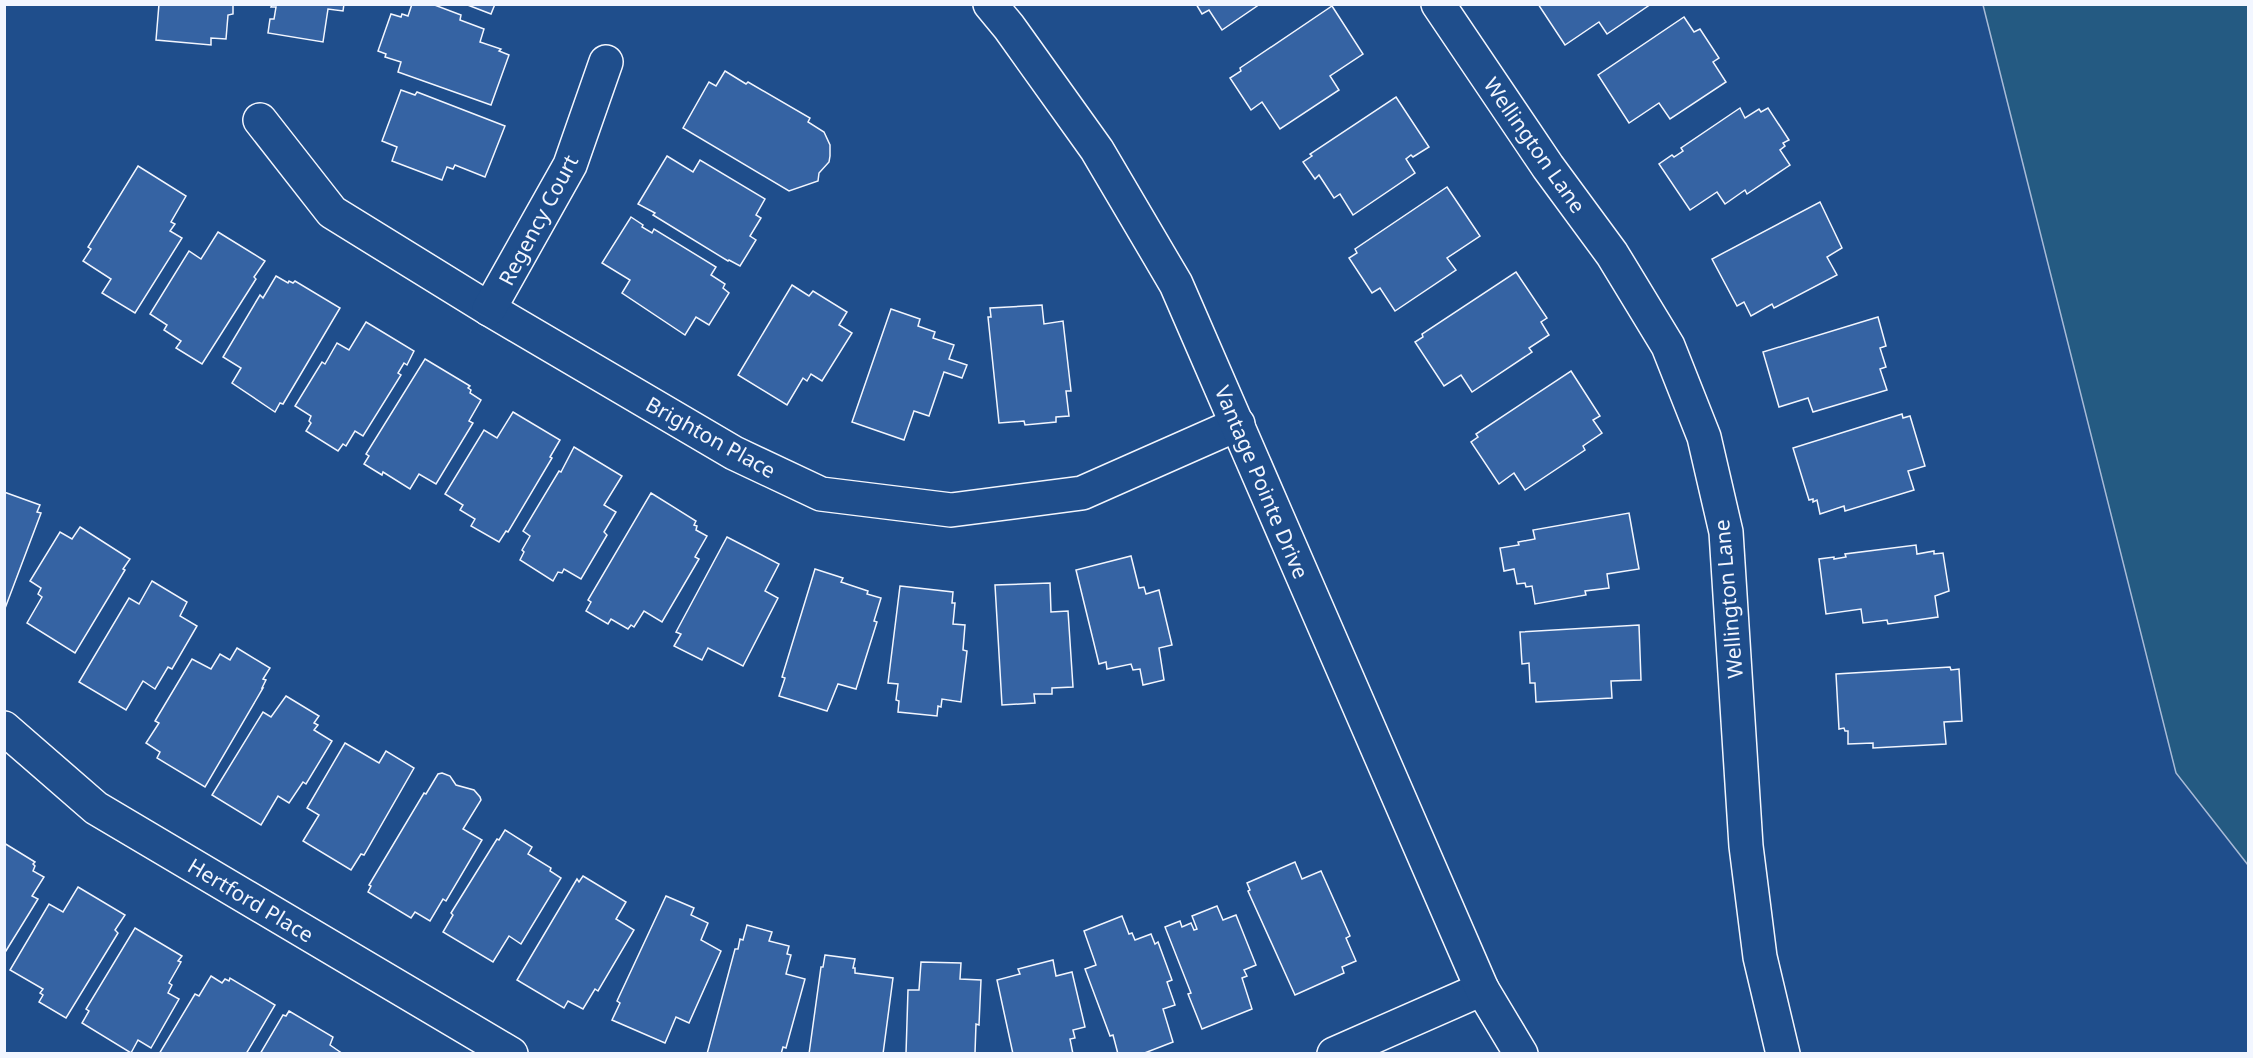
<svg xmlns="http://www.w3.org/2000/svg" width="2253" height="1058" viewBox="0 0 2253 1058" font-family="'Noto Sans',sans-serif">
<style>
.green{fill:#245a82;stroke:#a8bbd7;stroke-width:1.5}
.building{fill:#3563a3;stroke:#f2f6ff;stroke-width:1.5}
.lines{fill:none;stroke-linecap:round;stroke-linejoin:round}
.minor-casing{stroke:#f2f6ff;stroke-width:36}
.tertiary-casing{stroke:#f2f6ff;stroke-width:36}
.minor{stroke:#1f4e8c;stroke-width:33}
.tertiary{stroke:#1f4e8c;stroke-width:33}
.labels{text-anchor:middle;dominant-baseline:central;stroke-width:4.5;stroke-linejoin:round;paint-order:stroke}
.street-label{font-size:21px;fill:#f2f6ff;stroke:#1f4e8c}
</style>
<rect width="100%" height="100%" fill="#1f4e8c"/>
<polygon class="green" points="1983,5 2248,5 2248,865 2176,773"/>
<g class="building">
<polygon points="159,4 233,4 233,14 228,15 226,39 211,38 211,45 156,40"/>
<polygon points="272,4 344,4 343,11 328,9 323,42 268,33 270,19 274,19 276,7 271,7"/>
<polygon points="412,4 432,4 461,15 460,20 484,29 480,42 501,49 499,51 509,55 491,105 398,72 401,62 385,57 386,54 378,51 391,14 401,17 402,14 408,16"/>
<polygon points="465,4 495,4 491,14"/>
<polygon points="1196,4 1260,4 1222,30 1209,10 1202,14"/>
<polygon points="1538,4 1651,4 1607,34 1599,22 1565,45"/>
<polygon points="1332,6 1363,54 1330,76 1339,90 1280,129 1262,102 1251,110 1230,78 1241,71 1240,68"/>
<polygon points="1684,17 1694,32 1700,29 1719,58 1713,62 1726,82 1670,119 1659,103 1629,123 1598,75"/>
<polygon points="725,71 746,84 748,82 810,118 808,122 824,132 830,145 830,156 829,162 819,173 818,181 789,191 683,128 709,82 716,86"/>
<polygon points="401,90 415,95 417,92 505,126 485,177 455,165 453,169 447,167 442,180 392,161 397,147 382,141"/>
<polygon points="1396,97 1429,147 1413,157 1411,155 1406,159 1415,173 1353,215 1340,194 1334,198 1319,175 1315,179 1303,162 1312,156 1310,154"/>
<polygon points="1740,108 1745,118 1759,109 1761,112 1768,108 1789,140 1783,143 1785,146 1780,150 1790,165 1747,194 1745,190 1725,204 1717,192 1690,210 1659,164 1672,155 1674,157 1683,151 1681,148"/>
<polygon points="667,156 693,172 700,160 765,199 756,215 761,218 750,236 756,240 740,266 729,260 728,261 653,215 655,213 638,204"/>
<polygon points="138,166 186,196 171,222 175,224 170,231 182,238 135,313 102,293 111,279 83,261 91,249 88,247"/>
<polygon points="1447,187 1480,236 1447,258 1456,270 1395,311 1380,288 1372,293 1349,258 1357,253 1355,249"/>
<polygon points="1820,202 1842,248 1827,257 1837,275 1774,308 1772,304 1751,316 1744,302 1737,306 1712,259"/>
<polygon points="631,217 643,225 642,227 652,233 654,229 716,267 711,275 725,284 723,288 729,293 709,325 696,317 685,335 622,293 630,280 602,263"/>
<polygon points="218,232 265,261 254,277 256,279 202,364 176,348 181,341 164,330 167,325 150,314 189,251 201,259"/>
<polygon points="1516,272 1547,318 1541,322 1549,335 1529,348 1532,352 1472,392 1461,375 1444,386 1415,342 1423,337 1422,334"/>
<polygon points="276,276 288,283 289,281 293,283 295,281 340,308 283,404 280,403 275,412 232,383 241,368 223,357 260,295 263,298"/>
<polygon points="792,285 809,296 813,291 847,312 839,325 852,333 822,381 811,374 807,381 803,378 787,405 738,375"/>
<polygon points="1042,305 1044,324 1063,321 1071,391 1066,391 1069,416 1056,417 1056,422 1025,425 1024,421 999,423 988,317 991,317 990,308"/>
<polygon points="891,309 920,319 918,326 935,332 933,338 954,345 949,359 967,365 962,378 944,372 929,416 914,411 904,440 852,422"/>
<polygon points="1878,317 1886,346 1880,348 1886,367 1880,369 1887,390 1813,412 1808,398 1779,407 1763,352"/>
<polygon points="366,322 414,351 407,365 404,363 398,373 401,375 363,436 355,431 346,446 343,444 338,451 306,431 311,423 309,421 311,416 295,406 322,362 325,364 337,343 349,350"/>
<polygon points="425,359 470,386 468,388 471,390 470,393 481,400 469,421 473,423 436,484 419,474 410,489 383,472 382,475 364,464 369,456 366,454"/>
<polygon points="1571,371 1600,416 1593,420 1602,433 1583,446 1585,450 1525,490 1514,473 1499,484 1471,442 1478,437 1476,434"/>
<polygon points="513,412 560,440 550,457 552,458 508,532 506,531 499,542 471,526 475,519 460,510 463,505 445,494 484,430 497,438"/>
<polygon points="1902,414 1903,418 1910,416 1925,466 1908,471 1914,490 1845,511 1844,506 1820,514 1817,500 1813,502 1813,499 1809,500 1793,448"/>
<polygon points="574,447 622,476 604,505 616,512 604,532 607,535 581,579 564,569 562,573 558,572 553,581 520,560 524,552 522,550 530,536 523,531 559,471 561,472"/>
<polygon points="4,492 40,505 37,512 41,513 4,611"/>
<polygon points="651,493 696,521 694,525 697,526 696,530 707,536 695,557 699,559 662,622 644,611 634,627 631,625 628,629 611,619 608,624 586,611 591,602 588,600"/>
<polygon points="1629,513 1639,569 1607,574 1609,588 1585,591 1586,595 1535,604 1532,586 1526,587 1525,583 1517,584 1514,569 1504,571 1500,548 1519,545 1518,542 1535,539 1533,530"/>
<polygon points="80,527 130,559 123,569 125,570 75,653 27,623 42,597 38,594 41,588 30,581 60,532 72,539"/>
<polygon points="727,537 779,564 765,591 778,598 743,666 708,648 702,660 674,646 681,634 676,632"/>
<polygon points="1916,545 1917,554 1934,551 1934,554 1943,553 1949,591 1935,596 1938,617 1888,624 1887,620 1863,623 1861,609 1826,614 1819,559 1834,557 1834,559 1846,557 1845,554"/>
<polygon points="1131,556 1139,588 1144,587 1146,594 1159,590 1172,645 1159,648 1164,680 1143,685 1140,669 1133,670 1131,664 1107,669 1106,662 1099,664 1076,570"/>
<polygon points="815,569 843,578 841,582 868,591 867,594 881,598 874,621 877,622 856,689 838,684 827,711 779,696 785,678 782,677"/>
<polygon points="152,581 187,602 180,616 197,626 172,669 168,667 155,689 143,681 126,710 79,682 129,598 139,604"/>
<polygon points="1050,583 1051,612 1068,611 1073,687 1052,688 1052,694 1034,694 1035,703 1002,705 995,585"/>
<polygon points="900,586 953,592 952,603 955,603 953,624 965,625 963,650 967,651 961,702 942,699 941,707 938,706 937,716 898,712 899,701 896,700 898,684 888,683"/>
<polygon points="1639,625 1641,680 1611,681 1612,698 1536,702 1535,683 1530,683 1529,663 1522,664 1520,632"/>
<polygon points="237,648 270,668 263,679 266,680 262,688 263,688 205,787 157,758 160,752 146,743 159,723 155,721 192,659 211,669 220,654 230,660"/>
<polygon points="1950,667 1951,670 1959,669 1962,721 1944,722 1946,744 1873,748 1873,743 1848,744 1848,731 1845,731 1844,728 1839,729 1836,674"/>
<polygon points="286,696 319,716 314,723 318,725 314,730 332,741 306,784 303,782 289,803 278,796 261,825 212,795 263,712 271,717"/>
<polygon points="345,743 379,763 386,751 414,768 364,855 361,854 351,870 303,841 319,815 307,808"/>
<polygon points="442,773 450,776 456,785 474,790 480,797 481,800 463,829 482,840 446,901 443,899 430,921 415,912 411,918 368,892 371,886 369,885 424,793 426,794 438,774"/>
<polygon points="505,830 532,847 528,854 551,868 550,871 561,878 521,944 509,936 493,962 443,932 453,915 451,913 497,839 499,840"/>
<polygon points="4,843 35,862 33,864 35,866 33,871 44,877 32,896 38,899 4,954"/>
<polygon points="1295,862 1302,879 1321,871 1350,936 1346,938 1356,961 1342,967 1344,973 1295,995 1248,891 1250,890 1247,883"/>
<polygon points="583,876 626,902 616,919 634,930 598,991 595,989 583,1009 568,1001 564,1008 517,980 577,879 579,882"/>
<polygon points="78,887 125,915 115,930 118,933 66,1018 39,1002 43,995 40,993 43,989 10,970 49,904 63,912"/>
<polygon points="666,896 694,908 691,915 708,923 701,940 721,951 689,1023 676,1017 665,1043 612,1020 620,1003 617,1001"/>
<polygon points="1217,906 1223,920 1236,915 1256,965 1244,970 1247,976 1242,978 1252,1009 1202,1029 1188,994 1191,993 1165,927 1180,921 1182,927 1191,923 1194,930 1197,929 1192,916"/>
<polygon points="1122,916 1129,934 1132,933 1135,940 1151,934 1155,944 1158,942 1172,980 1167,982 1175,1005 1163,1009 1173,1042 1142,1054 1118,1054 1113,1035 1110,1036 1085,969 1096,965 1084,931"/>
<polygon points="747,925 772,932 769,941 789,946 787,954 791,955 786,974 805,979 786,1048 783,1047 781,1054 707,1054 735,949 738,949 740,939 743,940"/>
<polygon points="135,928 182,956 178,961 181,962 169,983 172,985 168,993 179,999 151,1048 138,1040 131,1053 82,1023 89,1011 86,1009"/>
<polygon points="825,955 855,959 853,968 855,968 855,973 893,978 883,1054 809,1054 821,967 823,967"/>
<polygon points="1053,960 1056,976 1072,972 1085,1027 1073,1030 1075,1038 1070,1039 1073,1054 1013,1054 997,980 1020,974 1018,969"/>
<polygon points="921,962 961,963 960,979 981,980 979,1025 976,1024 975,1053 906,1054 908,990 919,990"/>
<polygon points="211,976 222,983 225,979 229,981 230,978 275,1005 246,1054 159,1054 195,994 199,996"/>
<polygon points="289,1011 333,1037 330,1045 343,1054 260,1054 283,1015 286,1016"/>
</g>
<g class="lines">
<g class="minor-casing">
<g id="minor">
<polyline points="1438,4 1548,167 1612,254 1668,346 1704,437 1726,532 1746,846 1760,957 1783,1054"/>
<polyline points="260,120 332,212 489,309 734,453 821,494 951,510 1082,493 1238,424"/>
<polyline points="489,309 570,165 606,62"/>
<polyline points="4,728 96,808 511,1054"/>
<polyline points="1334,1054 1482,989"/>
</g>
</g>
<g class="tertiary-casing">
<polyline id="tertiary" points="990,4 1009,27 1097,150 1176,284 1482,989 1521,1054"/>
</g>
<use href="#minor" class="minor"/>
<use href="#tertiary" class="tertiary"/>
</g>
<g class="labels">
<g class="street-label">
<text transform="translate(1535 145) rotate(55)">Wellington Lane</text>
<text transform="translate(538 220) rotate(-62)">Regency Court</text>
<text transform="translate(711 437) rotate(29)">Brighton Place</text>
<text transform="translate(1262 482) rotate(67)">Vantage Pointe Drive</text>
<text transform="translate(1728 599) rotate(-95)">Wellington Lane</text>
<text transform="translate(251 900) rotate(31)">Hertford Place</text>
</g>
</g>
<rect width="2253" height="1058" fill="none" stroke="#f2f6ff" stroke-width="12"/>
</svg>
